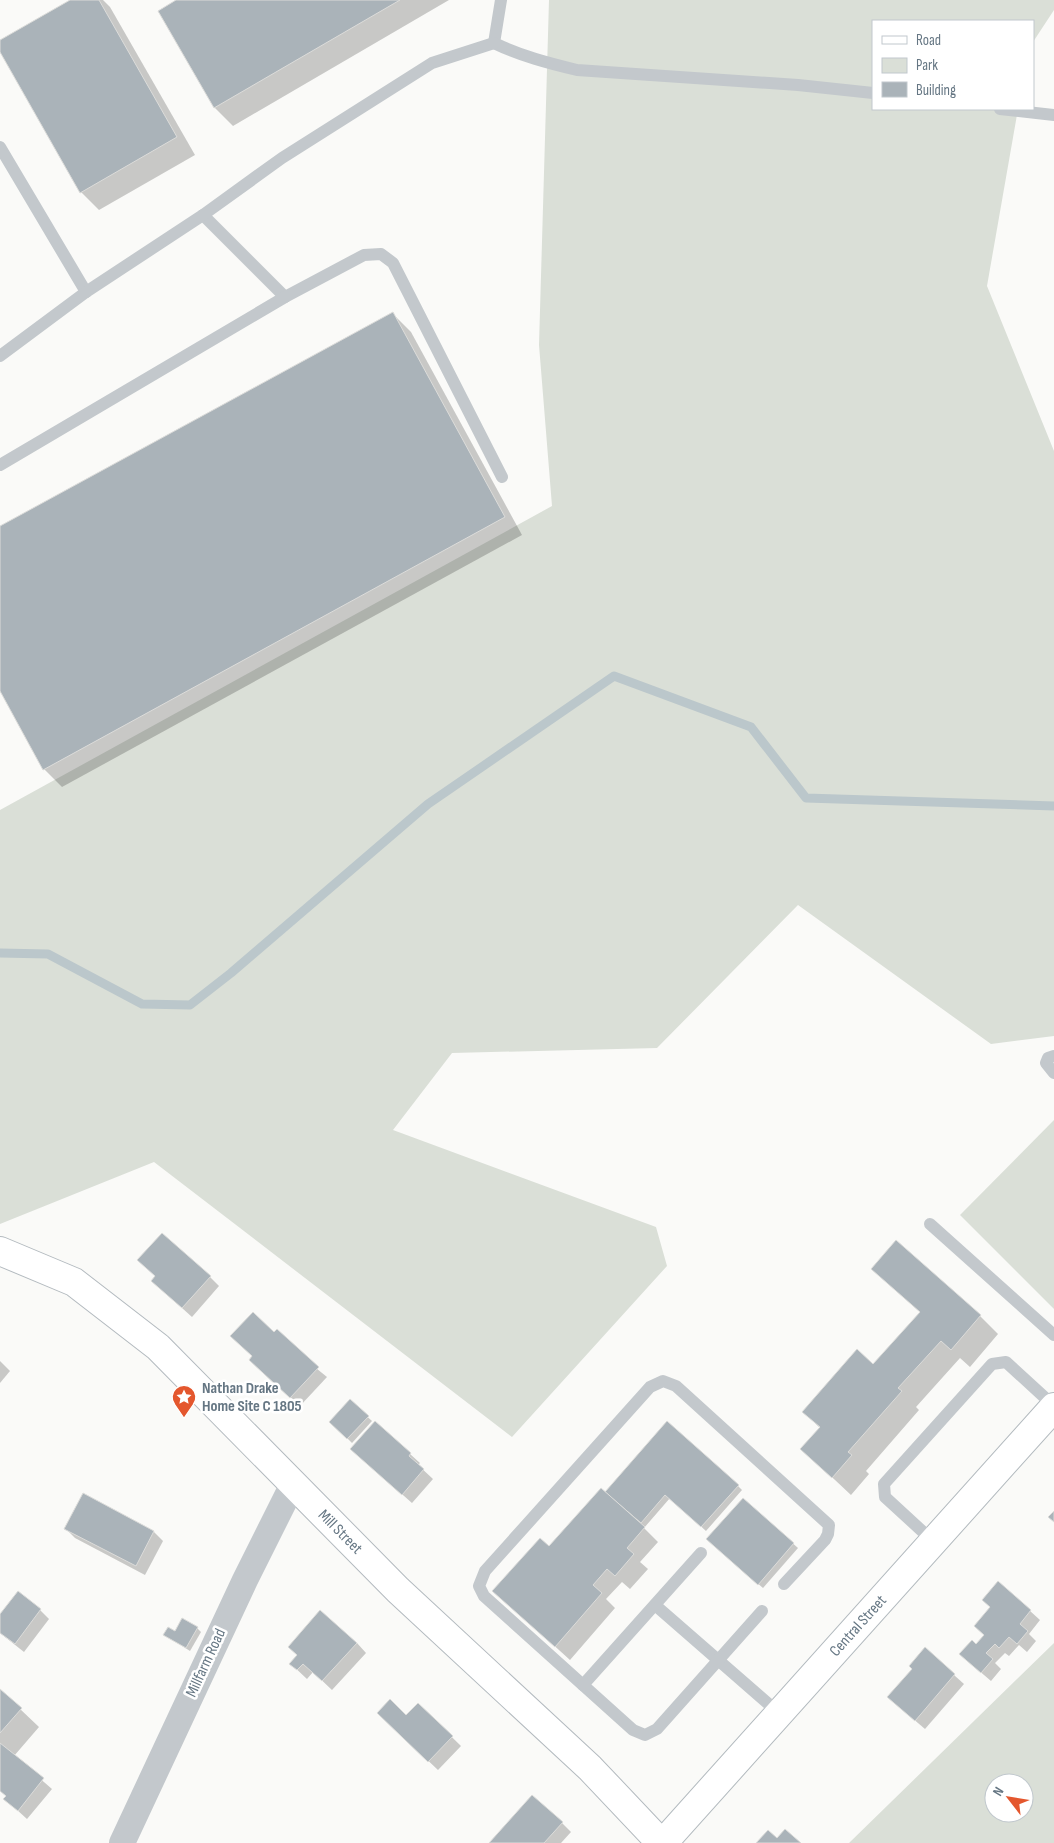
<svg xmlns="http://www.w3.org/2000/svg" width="1054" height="1843" viewBox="0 0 1054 1843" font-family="'Sofia Sans Condensed',sans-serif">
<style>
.green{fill:#dadfd7;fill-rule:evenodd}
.shadow{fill:#0003}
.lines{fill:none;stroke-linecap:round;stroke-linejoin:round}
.stream{stroke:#bbc7cb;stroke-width:9}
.building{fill:#aab3b9;stroke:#dcdcda}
.secondary-casing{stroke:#b3babf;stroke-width:30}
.lane{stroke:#c3c8cc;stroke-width:12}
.street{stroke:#c3c8cc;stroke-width:26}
.secondary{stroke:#fff;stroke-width:28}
.labels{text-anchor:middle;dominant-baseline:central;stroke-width:5;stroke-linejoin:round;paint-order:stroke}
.poi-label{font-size:16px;font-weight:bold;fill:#657683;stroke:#fff;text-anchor:start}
.street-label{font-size:16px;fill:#657683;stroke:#fff}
</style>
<rect width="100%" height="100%" fill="#fafaf8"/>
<g class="green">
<polygon points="549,0 1054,0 1054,10 1033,42 1033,21 873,21 873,109 1018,109 987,286 1054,451 1054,1036 991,1044 798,905 657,1048 452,1053 393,1130 656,1227 667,1266 512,1437 154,1162 0,1224 0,810 552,506 539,345"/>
<polygon points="1054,1120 1054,1309 960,1215"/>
<path d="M1054 1643V1843H849ZM994 1783H1024V1813H994Z"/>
</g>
<g class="shadow">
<polygon points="72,0 103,0 110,7 195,155 99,210 81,192 0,50 0,42"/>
<polygon points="179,0 449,0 233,126 215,108 160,11"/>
<polygon points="393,314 411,332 522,535 62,787 44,769 0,689 0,528"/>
<polygon points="873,1269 980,1316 998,1334 970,1367 960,1358 916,1407 919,1410 866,1471 869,1474 851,1495 802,1449 820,1428 804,1412 874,1366 921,1313"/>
<polygon points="156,1277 210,1277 219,1286 192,1317 162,1290"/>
<polygon points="274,1334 327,1377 300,1406 260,1369 253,1357"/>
<polygon points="0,1361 10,1371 0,1383"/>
<polygon points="350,1401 372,1421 352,1443 331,1422"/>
<polygon points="410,1454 420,1463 418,1465 433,1479 412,1503 361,1458"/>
<polygon points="738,1486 742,1490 706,1531 670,1498 644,1528 658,1542 640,1562 648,1569 630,1589 622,1582 606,1599 615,1608 570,1660 494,1591 549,1548 605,1493"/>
<polygon points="743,1499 798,1548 763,1588 712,1544"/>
<polygon points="66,1529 154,1532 163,1541 145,1575 75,1538"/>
<polygon points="998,1582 1040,1620 1029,1634 1036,1641 1027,1652 1019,1645 1009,1656 1005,1653 995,1663 1001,1669 991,1681 970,1663 976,1646 985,1635 991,1608 983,1600"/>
<polygon points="40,1610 49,1619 24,1652 0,1633 0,1616"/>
<polygon points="197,1628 201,1632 190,1651 165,1635"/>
<polygon points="357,1643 366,1653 332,1690 313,1672 307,1679 291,1664"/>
<polygon points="925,1649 964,1684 925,1729 898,1706"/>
<polygon points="0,1690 39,1727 14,1756 52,1789 27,1819 5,1799 7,1796 0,1791"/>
<polygon points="418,1704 461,1746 438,1770 378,1713 406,1717"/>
<polygon points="562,1823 571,1832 561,1843 491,1843"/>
</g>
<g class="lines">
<polyline class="stream" points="0,953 48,954 142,1004 190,1005 231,973 428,804 614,676 751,727 806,798 1054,806"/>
</g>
<g class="building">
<polygon points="70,0 99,0 177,137 80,193 0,52 0,40"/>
<polygon points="176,0 400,0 214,108 158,11"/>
<polygon points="393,312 505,517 43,770 0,691 0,526"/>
<polygon points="162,1233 211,1276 182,1308 151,1281 155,1276 137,1260"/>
<polygon points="896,1240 981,1315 951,1350 941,1341 898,1388 902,1391 848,1452 852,1455 832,1478 800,1449 820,1427 802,1412 857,1349 873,1364 920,1312 871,1269"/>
<polygon points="253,1312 274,1332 277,1329 319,1367 290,1398 249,1360 252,1356 230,1336"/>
<polygon points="350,1399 369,1416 347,1439 329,1422"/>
<polygon points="375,1421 411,1453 409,1456 424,1469 402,1495 350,1449"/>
<polygon points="667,1421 739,1485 701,1527 665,1495 641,1523 605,1492"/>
<polygon points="601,1488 645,1527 627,1548 634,1554 615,1576 607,1569 593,1585 602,1593 555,1647 492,1591 540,1538 549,1546"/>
<polygon points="83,1493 154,1531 136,1566 64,1529"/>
<polygon points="743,1498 794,1543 758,1585 706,1539"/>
<polygon points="1054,1511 1054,1522 1048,1517"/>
<polygon points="998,1581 1031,1610 1020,1624 1028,1631 1017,1644 1009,1637 999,1648 995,1644 986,1653 993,1659 981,1673 959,1654 972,1640 976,1644 984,1635 974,1626 990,1607 982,1600"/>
<polygon points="18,1591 41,1609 15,1644 0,1633 0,1614"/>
<polygon points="320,1610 357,1643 322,1681 303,1664 297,1670 289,1664 297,1655 288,1647"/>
<polygon points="182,1618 198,1627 186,1648 163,1635 168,1627 175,1631"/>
<polygon points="925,1647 955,1674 915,1721 887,1697 912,1669 909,1666"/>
<polygon points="0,1689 22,1708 0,1733"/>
<polygon points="390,1699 406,1715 418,1703 453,1736 428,1762 377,1713"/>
<polygon points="0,1743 44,1778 18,1811 3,1799 6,1796 0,1791"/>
<polygon points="532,1795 563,1822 544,1843 489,1843"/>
<polygon points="785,1829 801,1843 756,1843 768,1830 777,1838"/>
</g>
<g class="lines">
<g class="secondary-casing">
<g id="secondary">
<path id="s1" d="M0 1251 74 1282 158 1347 398 1590 590 1768 661 1843"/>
<path id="s2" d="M663 1843 1054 1407"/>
</g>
</g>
<g class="lane">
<path d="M501 0 494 43C521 56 548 63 577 70L798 85 873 93"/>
<polyline points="1000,109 1054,115"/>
<polyline points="0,147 86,292"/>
<polyline points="203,215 285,297"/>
<polyline points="0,356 86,292 203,215 282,158 432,63 494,43"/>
<polyline points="0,465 285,297 364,255 381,254 393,263 502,477"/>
<polyline points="1054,1056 1048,1058 1046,1063 1054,1073"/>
<polyline points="930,1224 1054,1335"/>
<polyline points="934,1542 885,1497 884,1484 992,1364 1006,1362 1054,1406"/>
<polyline points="655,1605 780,1714"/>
<polyline points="762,1611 657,1729 645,1735 633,1730 484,1596 479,1586 485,1571 650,1387 663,1381 676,1386 829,1525 828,1534 825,1540 784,1584"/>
<polyline points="583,1685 701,1553"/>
</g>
<polyline class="street" points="122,1843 245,1580 293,1484"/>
<use href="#secondary" class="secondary"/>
</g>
<defs>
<g id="sight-pin" transform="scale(1.25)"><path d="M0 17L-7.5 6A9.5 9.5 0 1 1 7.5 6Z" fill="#e4572e" stroke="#fff"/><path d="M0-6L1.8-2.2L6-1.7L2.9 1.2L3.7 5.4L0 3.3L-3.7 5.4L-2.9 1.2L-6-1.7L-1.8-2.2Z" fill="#fff"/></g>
</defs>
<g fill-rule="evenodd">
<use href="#sight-pin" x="184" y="1397"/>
</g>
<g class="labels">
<g class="poi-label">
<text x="202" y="1388">Nathan Drake<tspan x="202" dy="18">Home Site C 1805</tspan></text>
</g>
<g class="street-label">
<text stroke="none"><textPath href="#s1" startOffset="446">Mill Street</textPath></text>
<text stroke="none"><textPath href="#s2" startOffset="292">Central Street</textPath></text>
<text transform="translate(206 1663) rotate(-65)">Millfarm Road</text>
</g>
</g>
<rect x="872" y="20" width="162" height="90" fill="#ffffff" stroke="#c1c8cd"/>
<rect x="882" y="36" width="25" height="8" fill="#ffffff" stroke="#c1c8cd"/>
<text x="916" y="45" font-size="15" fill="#657683">Road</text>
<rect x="882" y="58" width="25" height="15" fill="#dadfd7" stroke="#c1c8cd"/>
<text x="916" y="70" font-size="15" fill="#657683">Park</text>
<rect x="882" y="82" width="25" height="15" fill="#aab3b9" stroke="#c1c8cd"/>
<text x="916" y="95" font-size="15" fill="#657683">Building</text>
<g transform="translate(1009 1798) rotate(301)"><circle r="24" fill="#ffffff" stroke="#c1c8cd"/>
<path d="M0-4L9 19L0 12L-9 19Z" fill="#e4572e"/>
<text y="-8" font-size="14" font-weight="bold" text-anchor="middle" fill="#657683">N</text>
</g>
</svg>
